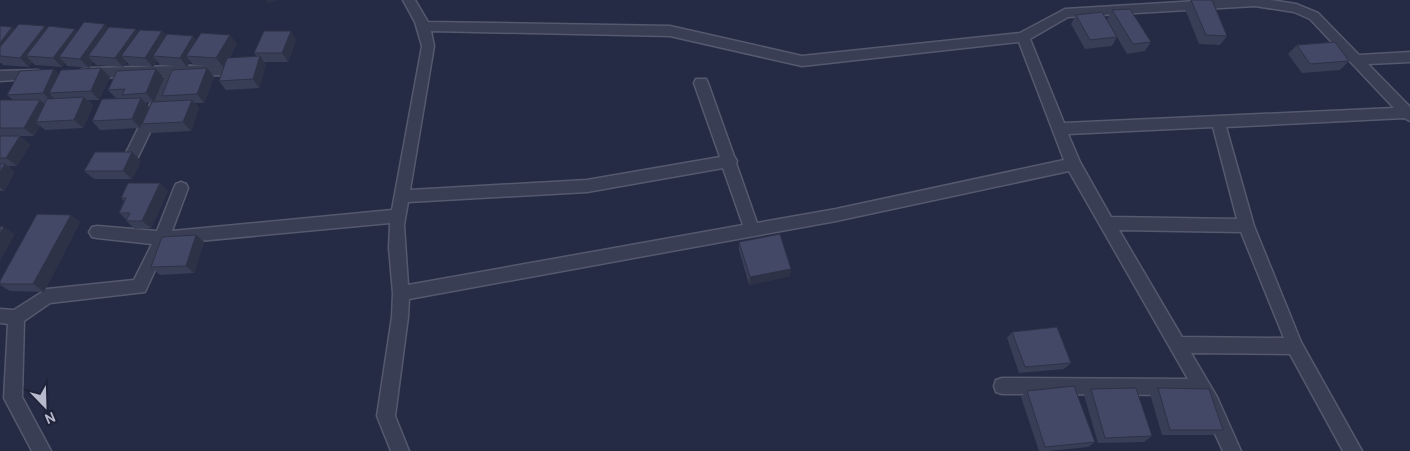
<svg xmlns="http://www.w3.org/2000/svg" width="1410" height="451" viewBox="0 0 1410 451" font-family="Cabin,sans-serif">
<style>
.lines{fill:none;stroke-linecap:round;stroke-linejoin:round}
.street-casing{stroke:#55596e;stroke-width:3}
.street{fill:#3a3e54;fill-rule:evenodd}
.wall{fill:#393e57}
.shaded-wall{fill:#2e3247}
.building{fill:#424865;stroke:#2e3247}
</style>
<rect width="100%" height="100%" fill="#252b44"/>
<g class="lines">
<g class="street-casing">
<g id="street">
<path d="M403 0H415L428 22 670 26 802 56 1020 33 1065 9 1214 0H1271L1296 4 1318 13 1359 55 1410 52V62L1368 64 1410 107V121L1404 118 1226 127 1254 226 1301 342 1362 451H1343L1290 354 1191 353 1217 397 1241 451H1223L1197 395 1002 394 996 392 994 386 996 380 1002 378 1188 379 1069 171 836 221 409 299 408 317 395 416 409 451H391L377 416 392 317 393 293 389 248 390 223 167 244 145 292 50 303 24 321 22 397 51 451H32L4 398 8 324 0 323V309L14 310 47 289 134 280 152 244 97 238 92 237 89 232 92 227 97 226 157 231 174 188 176 184 181 182 186 184 188 188 172 231 392 210 422 46 415 22ZM1255 6 1294 12 1310 19 1394 108 1064 123 1030 39 1068 17ZM431 31 670 36 802 66 1019 42 1064 160 836 209 757 223 736 163 737 161 734 156 708 83 706 79H696L694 83 720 157 587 180 410 190 434 46ZM1213 127 1237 219 1111 217 1080 162 1068 134ZM723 168 743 225 408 285 404 225 408 202 587 192ZM1119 230 1241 232 1284 338 1182 337Z"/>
<polygon points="229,65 234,67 236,70 234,73 229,75 177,76 138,157 133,159 128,157 126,153 164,76 86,78 81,76 79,73 81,70 86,68"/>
<polygon points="38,70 43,72 45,75 43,78 0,81 0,71"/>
</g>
</g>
<use href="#street" class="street"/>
</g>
<g class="wall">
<polygon points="1191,0 1212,0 1227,36 1220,45 1199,44 1185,9"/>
<polygon points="1112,10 1151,42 1145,51 1127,54 1107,20"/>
<polygon points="1076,15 1117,37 1112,46 1085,49 1071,24"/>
<polygon points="0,26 12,27 15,29 47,28 78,31 109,27 138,32 162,31 166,35 193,36 196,40 237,44 229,58 256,56 254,53 291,31 296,40 288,62 264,62 266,65 259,88 226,90 219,81 225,63 223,67 193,65 190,61 187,67 160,65 157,61 153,67 129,65 127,62 123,67 96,65 93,62 89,68 67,66 65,63 62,67 35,65 32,62 29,67 3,65 1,63 0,63"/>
<polygon points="1297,45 1349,61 1340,70 1302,73 1288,54"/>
<polygon points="101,68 110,77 99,100 88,100 93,106 83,128 45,130 40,126 34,136 20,136 30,145 17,166 8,166 15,172 4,191 0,191 0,100 13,100 7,95 59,74"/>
<polygon points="207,68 214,77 204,103 195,103 199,108 191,131 151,133 142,124 152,102 145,103 149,107 140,128 100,130 92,121 117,99 108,90 164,78 154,101 166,101 162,96"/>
<polygon points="141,161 132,179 94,179 84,171"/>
<polygon points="168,191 151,228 135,229 126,221 127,220 119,213 124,201 121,198"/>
<polygon points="80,222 44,292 10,291 0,285 0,281"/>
<polygon points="196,235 204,242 194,273 160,275 151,267"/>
<polygon points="739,242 790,276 749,285 739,250"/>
<polygon points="1012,332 1071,363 1064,369 1019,373 1007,338"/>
<polygon points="1158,388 1223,430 1213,435 1162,435 1150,394"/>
<polygon points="1091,389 1152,436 1144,442 1098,443 1084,395"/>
<polygon points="1027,391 1095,442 1088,447 1049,451 1039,451 1021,397"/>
</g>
<g class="shaded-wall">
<polygon points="266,0 279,0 268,3"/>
<polygon points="105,24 113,33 88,56 93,62 89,68 80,59"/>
<polygon points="45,26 54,35 26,56 32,62 29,67 20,58"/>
<polygon points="12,27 22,36 0,56 0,43"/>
<polygon points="75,29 83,38 59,57 65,63 62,67 53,58"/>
<polygon points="136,29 143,38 121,56 127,62 123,67 115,58"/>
<polygon points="162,31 170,40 153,56 157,61 153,67 145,58"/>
<polygon points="291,31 296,40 288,62 282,53"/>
<polygon points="230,35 237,44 223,67 216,58"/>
<polygon points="193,36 200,45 186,56 190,61 187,67 180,58"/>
<polygon points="260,56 266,65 259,88 253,79"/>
<polygon points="101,68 110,77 99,100 91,91"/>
<polygon points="207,68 214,77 204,103 197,94"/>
<polygon points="54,69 63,78 49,93 54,98 52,102 43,93"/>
<polygon points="156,69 164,78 154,102 146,93"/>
<polygon points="84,97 93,106 83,128 74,120"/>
<polygon points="141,98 149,107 140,128 132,119"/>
<polygon points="40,100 50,109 36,122 40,126 34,136 24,128"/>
<polygon points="192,100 199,108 191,131 183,122"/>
<polygon points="20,136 30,145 17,166 6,158"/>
<polygon points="132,152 141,161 132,179 123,171"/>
<polygon points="5,164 15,172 4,191 0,187 0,172"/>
<polygon points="160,183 168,191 151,228 142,221"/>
<polygon points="71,215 80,222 44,292 33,284"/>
<polygon points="4,227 15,234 0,261 0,233"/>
<polygon points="196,235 204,242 194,273 186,266"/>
<polygon points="791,269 790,276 749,285 750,277"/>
</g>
<g class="building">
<polygon points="1191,0 1212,0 1227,36 1206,35"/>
<polygon points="1130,9 1151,42 1133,44 1112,10"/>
<polygon points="1102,12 1117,37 1090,40 1076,15"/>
<polygon points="84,22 105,24 80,59 59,57"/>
<polygon points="19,24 45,26 20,58 0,56 0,47"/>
<polygon points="0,26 12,27 0,43"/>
<polygon points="49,26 75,29 53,58 26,56"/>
<polygon points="109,27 136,29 115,58 88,56"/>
<polygon points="140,30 162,31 145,58 121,56"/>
<polygon points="264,31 291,31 282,53 254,53"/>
<polygon points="201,33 230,35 216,58 186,56"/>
<polygon points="167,34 193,36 180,58 153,56"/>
<polygon points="1335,42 1349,61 1310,64 1297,45"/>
<polygon points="260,56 253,79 219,81 227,58"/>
<polygon points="101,68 91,91 49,93 61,70"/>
<polygon points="207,68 197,94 162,96 172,70"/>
<polygon points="54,69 43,93 7,95 20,71"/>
<polygon points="156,69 146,93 122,95 125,89 108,90 117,71"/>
<polygon points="84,97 74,120 36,122 47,99"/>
<polygon points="141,98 132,119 92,121 102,99"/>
<polygon points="0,100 40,100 24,128 0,128"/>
<polygon points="192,100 183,122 142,124 152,102"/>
<polygon points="0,136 20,136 6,158 0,158"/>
<polygon points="95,152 132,152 123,171 84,171"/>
<polygon points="0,164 5,164 0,172"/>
<polygon points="128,183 160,183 142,221 126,221 130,213 119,213 126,198 121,198"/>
<polygon points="37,214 71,215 33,284 0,284 0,281"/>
<polygon points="0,226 4,227 0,233"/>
<polygon points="780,234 791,269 750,277 739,242"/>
<polygon points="196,235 186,266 151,267 162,237"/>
<polygon points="1057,327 1071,363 1025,367 1012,332"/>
<polygon points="1074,386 1095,442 1045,447 1027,391"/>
<polygon points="1136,388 1152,436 1105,438 1091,389"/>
<polygon points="1158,388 1209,389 1223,430 1170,430"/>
</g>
<g transform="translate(45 406) rotate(157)" stroke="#1e2339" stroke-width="4" paint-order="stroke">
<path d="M0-4L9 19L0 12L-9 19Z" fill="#b7bacd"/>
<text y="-8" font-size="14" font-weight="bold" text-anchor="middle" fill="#b7bacd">N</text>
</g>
</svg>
